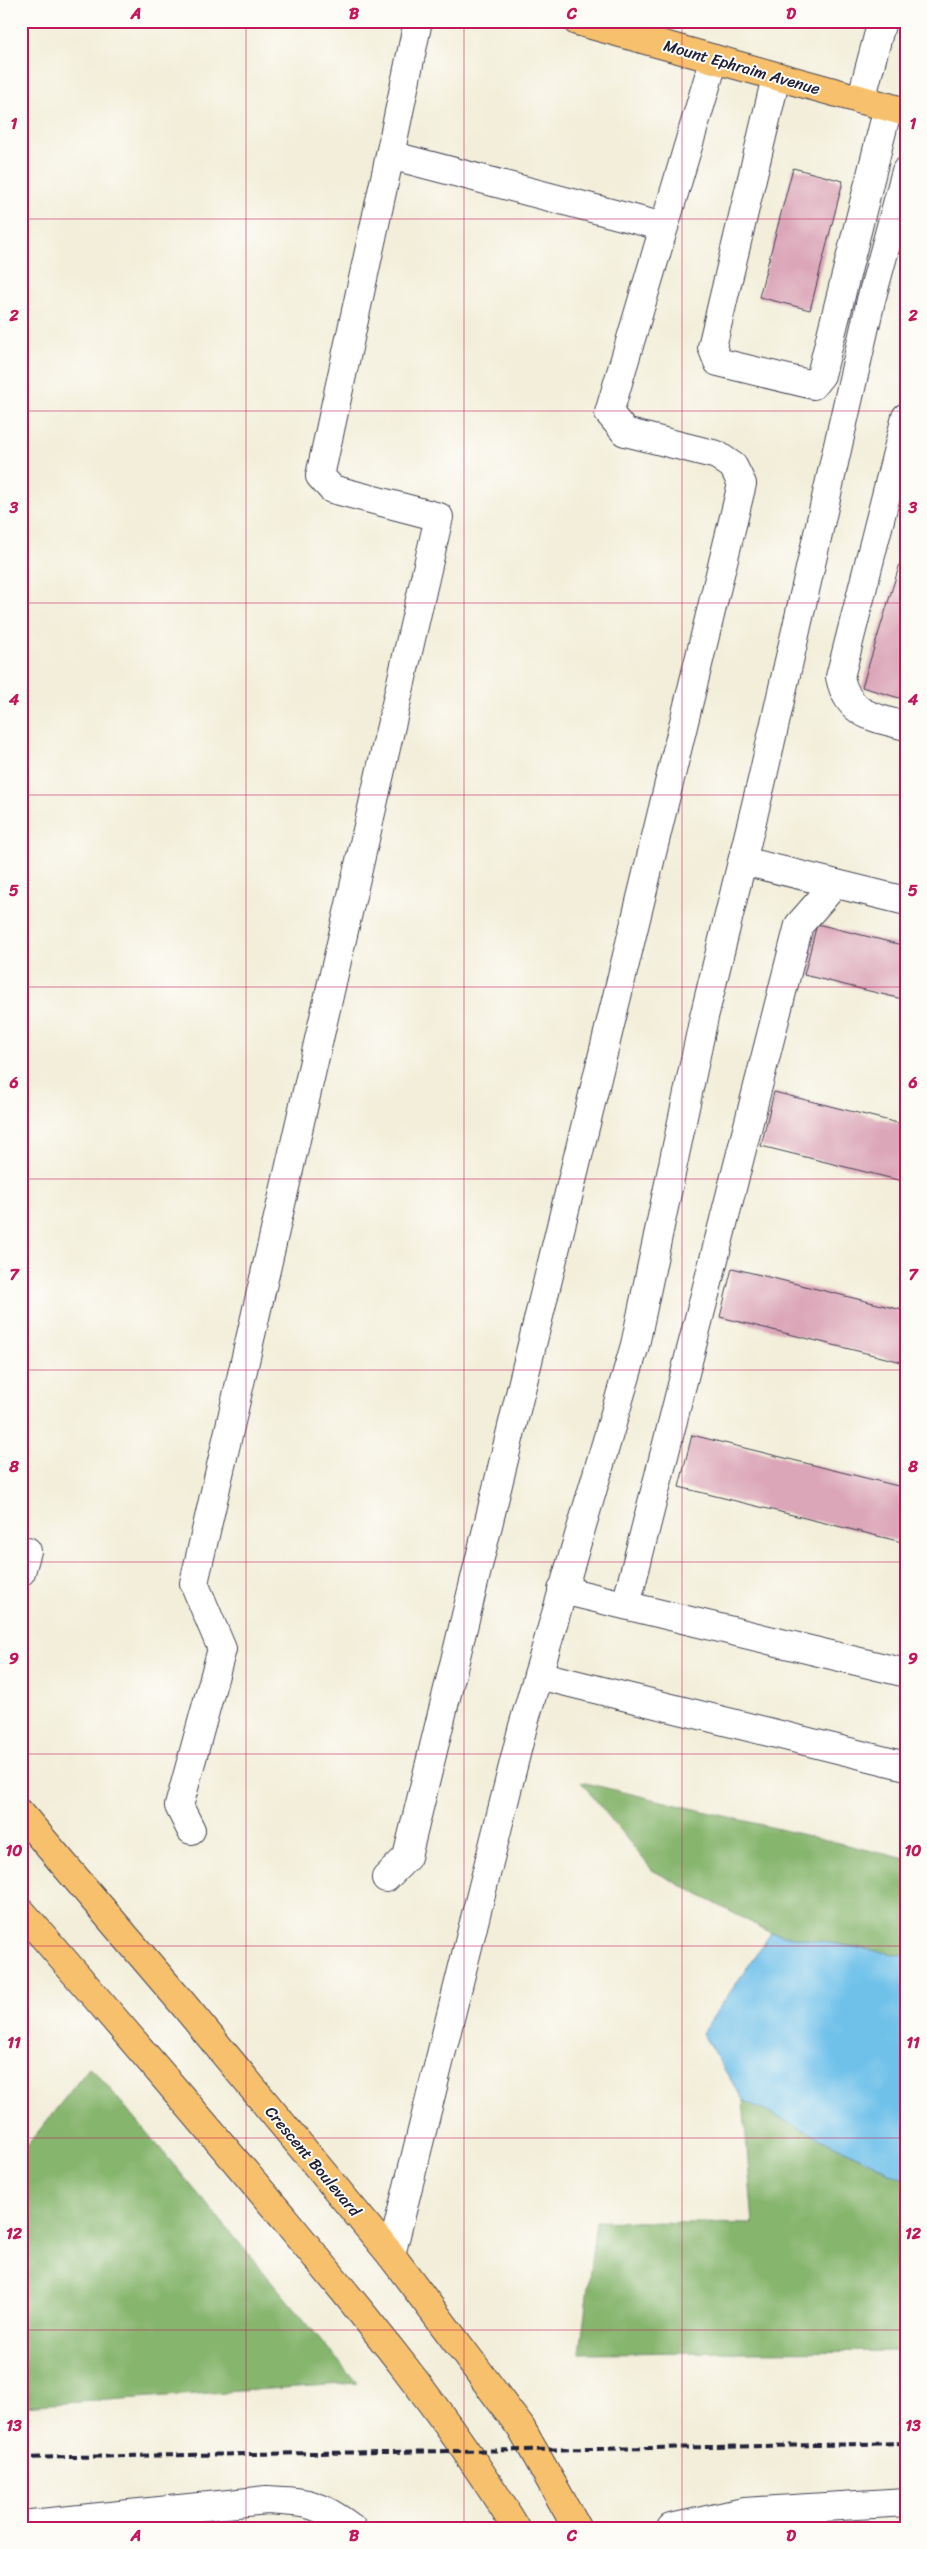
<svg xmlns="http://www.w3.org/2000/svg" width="927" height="2549" viewBox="0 0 927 2549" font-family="Sriracha,sans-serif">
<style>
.forest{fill:#86b56d;stroke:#546c54}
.water{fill:#6fc1ea;stroke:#487292}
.building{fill:#dba6b8}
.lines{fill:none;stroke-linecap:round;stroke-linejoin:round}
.minor-casing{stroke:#414153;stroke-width:30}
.major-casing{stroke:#414153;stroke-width:30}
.highway-casing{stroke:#414153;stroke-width:30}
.minor{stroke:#fff;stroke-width:28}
.major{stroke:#f7c06c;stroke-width:28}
.highway{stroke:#f7c06c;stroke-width:28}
.rail{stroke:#22223b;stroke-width:4;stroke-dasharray:8 4;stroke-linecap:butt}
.grid{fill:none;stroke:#c2185b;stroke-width:1;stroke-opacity:0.55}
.labels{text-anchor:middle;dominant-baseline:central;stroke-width:4;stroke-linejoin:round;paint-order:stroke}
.street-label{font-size:16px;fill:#22223b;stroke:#fdfcf7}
.neatline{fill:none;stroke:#c2185b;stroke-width:2}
.grid-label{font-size:16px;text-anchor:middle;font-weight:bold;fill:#c2185b}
</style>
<rect width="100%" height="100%" fill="#fdfcf7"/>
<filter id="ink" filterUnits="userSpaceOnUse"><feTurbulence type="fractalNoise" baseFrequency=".02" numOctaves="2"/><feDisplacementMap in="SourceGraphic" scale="10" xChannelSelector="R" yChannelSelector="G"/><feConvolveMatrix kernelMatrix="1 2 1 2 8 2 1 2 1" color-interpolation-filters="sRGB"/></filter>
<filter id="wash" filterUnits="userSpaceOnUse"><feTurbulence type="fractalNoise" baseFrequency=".0096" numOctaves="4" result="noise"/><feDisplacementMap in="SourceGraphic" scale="20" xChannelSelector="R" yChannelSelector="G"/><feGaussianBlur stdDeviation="1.12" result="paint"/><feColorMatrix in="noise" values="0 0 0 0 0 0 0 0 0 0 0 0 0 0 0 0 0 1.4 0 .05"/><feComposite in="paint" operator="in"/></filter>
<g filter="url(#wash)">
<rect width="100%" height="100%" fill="#f2eed9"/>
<g class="forest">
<polygon points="581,1782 906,1859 906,1956 771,1933 652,1870"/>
<polygon points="89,2068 100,2077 357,2383 21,2406 21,2153"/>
<polygon points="743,2100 906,2180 906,2351 580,2353 596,2221 753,2224"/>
</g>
<polygon class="water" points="771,1933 906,1956 906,2180 743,2100 702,2033"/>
<g id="blocks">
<g class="building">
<polygon points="793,168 843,181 810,310 759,297"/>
<polygon points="906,544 906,700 862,687"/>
<polygon points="817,924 906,946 906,1000 804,975"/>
<polygon points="774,1092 906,1125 906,1182 761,1146"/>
<polygon points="732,1268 906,1311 906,1363 720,1317"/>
<polygon points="692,1435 906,1488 906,1543 679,1487"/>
</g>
</g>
</g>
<g filter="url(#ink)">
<use href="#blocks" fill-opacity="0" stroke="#414153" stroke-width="1"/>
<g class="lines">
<g class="minor-casing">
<g id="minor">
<polyline points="776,77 712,347 718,362 813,385 821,375 888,107"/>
<polyline points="861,100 882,21"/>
<polyline points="390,155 418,21"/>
<polyline points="664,227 714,59"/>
<path d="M906 417 840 677C848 715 872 717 906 726"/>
<polyline points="743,861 906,901"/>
<polyline points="21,1572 27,1551"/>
<polyline points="562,1590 906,1673"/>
<polyline points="626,1605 799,925 835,884"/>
<polyline points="538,1675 906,1766"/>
<polyline points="191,1830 179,1806 222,1649 194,1583 439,517 332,489 320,476 390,155 664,227 609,413 625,432 717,455 733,466 742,484 407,1857 386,1878"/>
<polyline points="391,2255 523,1726 635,1345 704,1017 762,780 871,300 906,171"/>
<path d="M21 2525 267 2500C307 2502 319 2503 352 2528"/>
<polyline points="671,2528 744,2512 906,2502"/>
</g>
</g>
<g class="major-casing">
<polyline id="major" points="577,21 906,112"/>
</g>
<g class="highway-casing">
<g id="highway">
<polyline points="21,1814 183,2004 391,2255 521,2428 577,2528"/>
<path d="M21 1911C109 2012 196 2114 282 2216 365 2316 449 2417 516 2528"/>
</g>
</g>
<use href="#minor" class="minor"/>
<use href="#major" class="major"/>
<use href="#highway" class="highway"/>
<path class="rail" d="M21 2458C316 2452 611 2450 906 2443"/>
</g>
</g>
<path class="grid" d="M246 21V2528M464 21V2528M682 21V2528M21 219H906M21 411H906M21 603H906M21 795H906M21 987H906M21 1179H906M21 1370H906M21 1562H906M21 1754H906M21 1946H906M21 2138H906M21 2330H906"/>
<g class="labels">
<g class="street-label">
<text transform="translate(742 67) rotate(16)">Mount Ephraim Avenue</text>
<text transform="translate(313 2161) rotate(50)">Crescent Boulevard</text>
</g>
</g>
<rect width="927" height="2549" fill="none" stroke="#fdfcf7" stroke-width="55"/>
<rect x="28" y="28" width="872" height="2494" class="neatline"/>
<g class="grid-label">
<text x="136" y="19">A</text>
<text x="354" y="19">B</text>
<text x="572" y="19">C</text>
<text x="791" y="19">D</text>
<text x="14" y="129">1</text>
<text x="913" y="129">1</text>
<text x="14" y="321">2</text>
<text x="913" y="321">2</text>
<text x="14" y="513">3</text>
<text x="913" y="513">3</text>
<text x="14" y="705">4</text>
<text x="913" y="705">4</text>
<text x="14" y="896">5</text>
<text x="913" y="896">5</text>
<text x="14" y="1088">6</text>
<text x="913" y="1088">6</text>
<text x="14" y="1280">7</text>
<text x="913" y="1280">7</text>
<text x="14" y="1472">8</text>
<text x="913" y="1472">8</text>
<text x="14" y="1664">9</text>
<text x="913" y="1664">9</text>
<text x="14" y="1856">10</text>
<text x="913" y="1856">10</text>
<text x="14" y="2048">11</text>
<text x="913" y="2048">11</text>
<text x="14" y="2239">12</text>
<text x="913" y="2239">12</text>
<text x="14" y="2431">13</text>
<text x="913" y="2431">13</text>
<text x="136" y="2541">A</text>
<text x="354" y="2541">B</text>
<text x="572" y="2541">C</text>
<text x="791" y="2541">D</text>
</g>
</svg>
